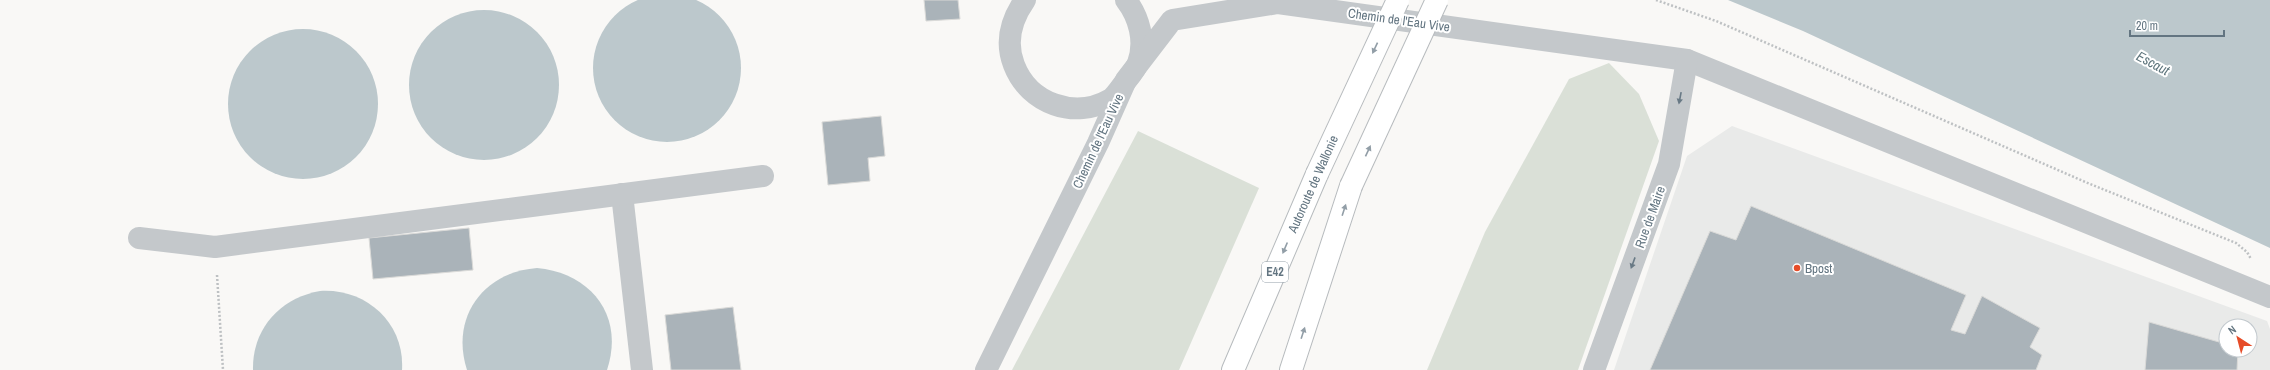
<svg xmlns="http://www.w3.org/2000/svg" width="2270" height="370" viewBox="0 0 2270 370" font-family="'Archivo Narrow',sans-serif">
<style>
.built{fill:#e9eae9;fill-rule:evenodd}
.green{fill:#dae0d7}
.water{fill:#bcc8cc}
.building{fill:#aab3b9;stroke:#dadad8}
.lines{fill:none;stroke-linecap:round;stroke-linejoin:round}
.highway-casing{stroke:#b7bbbe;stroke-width:24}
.path{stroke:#bec1c3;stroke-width:2.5;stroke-dasharray:2 2;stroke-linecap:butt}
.minor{stroke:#c4c8cb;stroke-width:22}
.highway{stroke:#fff;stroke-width:22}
.highway-bridge-casing{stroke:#b7bbbe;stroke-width:24;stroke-linecap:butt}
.highway-bridge{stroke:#fff;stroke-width:22}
.oneway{fill:#929ea7}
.oneway2{fill:#687985}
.poi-dot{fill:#e64c28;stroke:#fff;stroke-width:1.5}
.labels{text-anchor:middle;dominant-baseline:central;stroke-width:4;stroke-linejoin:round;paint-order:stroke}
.shield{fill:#fff;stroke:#929ea7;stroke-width:1}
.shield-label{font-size:12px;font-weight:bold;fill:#637581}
.street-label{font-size:13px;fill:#637581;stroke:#fff}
.poi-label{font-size:13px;fill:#637581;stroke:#fff;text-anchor:start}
.water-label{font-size:14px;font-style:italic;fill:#5e757c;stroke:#fff}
</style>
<rect width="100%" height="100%" fill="#f9f8f6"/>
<path class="built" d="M1732 126 2267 321 2270 329V370H1614L1687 156ZM2226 326H2250V350H2226Z"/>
<g class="green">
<polygon points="1609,63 1639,94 1659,141 1578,370 1427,370 1485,232 1569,79"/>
<polygon points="1138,131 1259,188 1179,370 1012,370"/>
</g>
<g class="water">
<circle cx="667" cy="68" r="74"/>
<polygon points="1728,0 2270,0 2270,248 1803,31"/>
<circle cx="484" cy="85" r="75"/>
<circle cx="303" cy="104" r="75"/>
<path d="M537 268C591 273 625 316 607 370H467C450 318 483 272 537 268Z"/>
<path d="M320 291C366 288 405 323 402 370H253C252 329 280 298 320 291Z"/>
</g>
<g class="building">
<polygon points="924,0 958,0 960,19 926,21"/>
<polygon points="881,116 885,156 868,158 870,181 828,185 822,122"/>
<polygon points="1751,206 1966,295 1951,330 1965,334 1982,296 2040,328 2030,347 2042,355 2036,370 1650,370 1710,231 1736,240"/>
<polygon points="469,228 473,270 373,279 369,238"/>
<polygon points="733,307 741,370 671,370 665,315"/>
<polygon points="2149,322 2226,344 2226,350 2238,350 2237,370 2145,370"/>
</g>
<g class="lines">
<g class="highway-casing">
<g id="highway">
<polyline points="1233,370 1317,174"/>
<polyline points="1291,370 1351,186"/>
</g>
</g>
<g class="path">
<polyline points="1656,0 1716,21 2090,184 2236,243 2247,252 2251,259"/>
<polyline points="217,275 223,370"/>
</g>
<g class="minor">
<path d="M1025 0C1011 20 1005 42 1014 65 1029 104 1075 120 1111 99 1116 95 1121 87 1125 82 1129 77 1136 69 1138 63 1146 41 1139 17 1126 0"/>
<polyline points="622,194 642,370"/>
<polyline points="139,238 215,247 763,176"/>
<polyline points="986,370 1098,143 1126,80 1172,20 1278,3 1687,60 2270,297"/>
<polyline points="1594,370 1669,164 1687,60"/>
</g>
<use href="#highway" class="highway"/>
<g class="highway-bridge-casing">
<g id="highway-bridge">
<polyline points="1317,174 1398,0"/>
<polyline points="1351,186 1437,0"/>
</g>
</g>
<use href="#highway-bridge" class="highway-bridge"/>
</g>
<defs><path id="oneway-solid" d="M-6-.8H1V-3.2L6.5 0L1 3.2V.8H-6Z"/></defs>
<g class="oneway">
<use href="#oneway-solid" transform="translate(1375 48) rotate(115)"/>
<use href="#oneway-solid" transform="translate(1368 151) rotate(-65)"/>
<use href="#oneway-solid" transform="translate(1344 210) rotate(-72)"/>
<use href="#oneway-solid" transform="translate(1285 248) rotate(113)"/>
<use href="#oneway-solid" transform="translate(1303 333) rotate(-72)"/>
</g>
<g class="oneway2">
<use href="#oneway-solid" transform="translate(1680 98) rotate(101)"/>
<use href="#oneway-solid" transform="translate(1633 263) rotate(110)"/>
</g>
<circle class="poi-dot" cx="1797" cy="268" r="4"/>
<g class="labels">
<rect class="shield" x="1262" y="262" width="26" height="20" rx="3"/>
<g class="shield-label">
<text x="1275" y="272">E42</text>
</g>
<g class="street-label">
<text transform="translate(1399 20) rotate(8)">Chemin de l'Eau Vive</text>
<text transform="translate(1098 141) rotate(-65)">Chemin de l'Eau Vive</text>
<text transform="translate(1313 184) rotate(-66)">Autoroute de Wallonie</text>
<text transform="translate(1650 217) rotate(-70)">Rue de Maire</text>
</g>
<g class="poi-label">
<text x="1805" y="268">Bpost</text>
</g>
<g class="water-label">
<text transform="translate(2153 63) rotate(28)">Escaut</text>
</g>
</g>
<g transform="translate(2238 338) rotate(324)"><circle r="19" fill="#ffffff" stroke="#c1c8cd"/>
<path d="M0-3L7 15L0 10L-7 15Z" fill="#e64c28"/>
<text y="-6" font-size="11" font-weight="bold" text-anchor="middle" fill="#637581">N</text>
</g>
<path d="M2130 30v6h94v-6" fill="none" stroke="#637581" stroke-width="2"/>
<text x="2136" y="30" font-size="12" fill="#637581" stroke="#ffffff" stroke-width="3" paint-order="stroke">20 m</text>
</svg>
